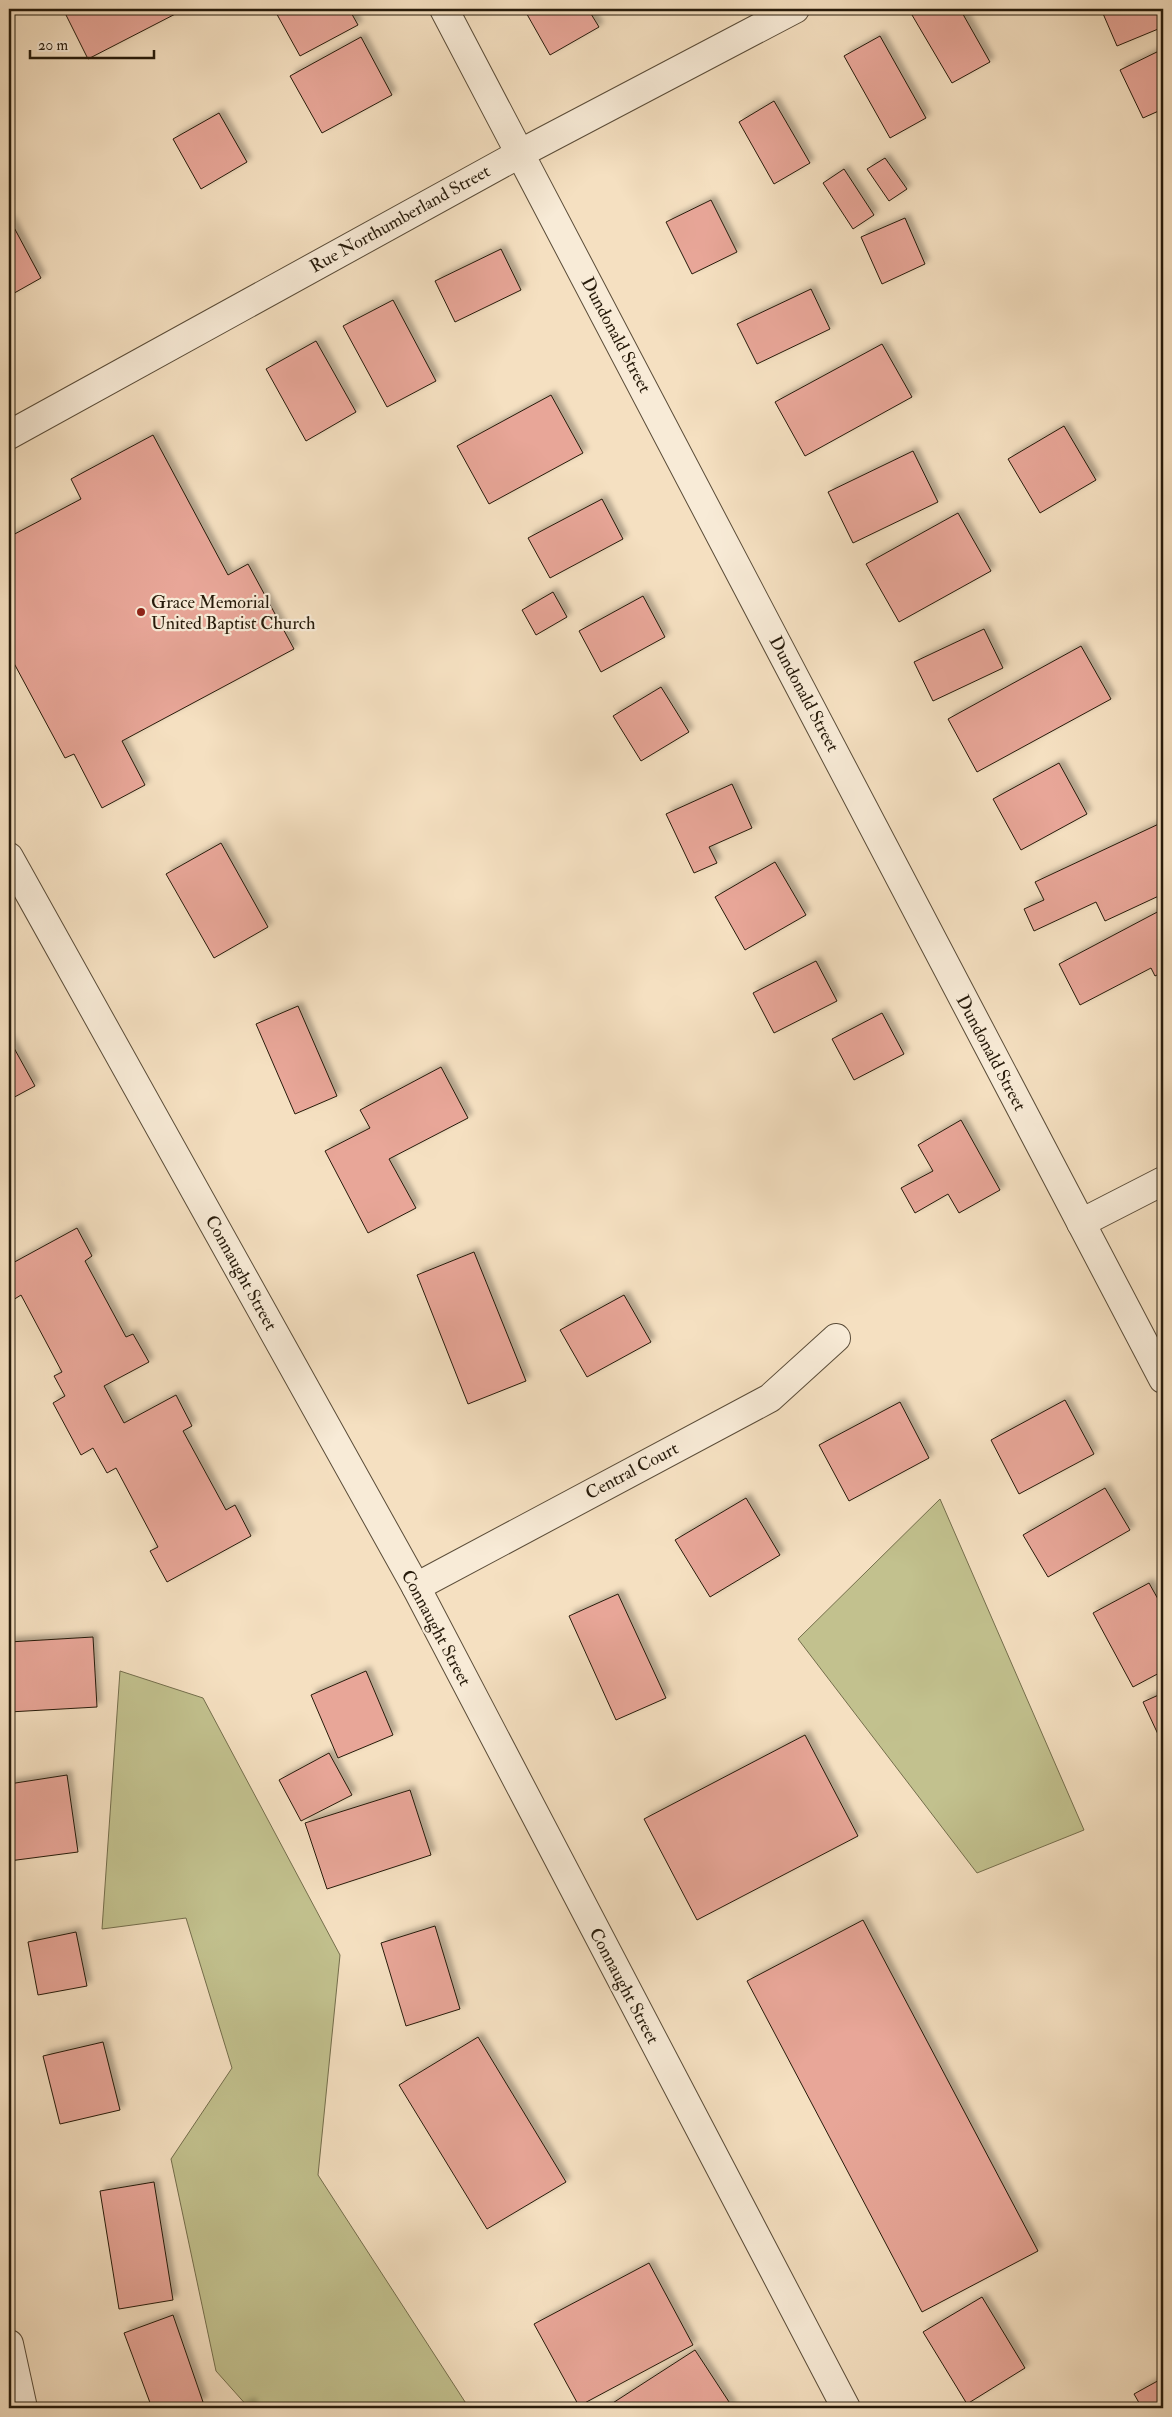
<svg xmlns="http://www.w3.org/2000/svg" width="1172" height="2417" viewBox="0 0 1172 2417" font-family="'IM FELL Double Pica',serif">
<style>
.green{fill:#c2c18e;stroke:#746e4c}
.building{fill:#e8a698;stroke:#271b0b;filter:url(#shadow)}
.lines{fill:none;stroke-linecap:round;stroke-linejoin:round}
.minor-casing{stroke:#5a4c38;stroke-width:30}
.minor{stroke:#f8ebd7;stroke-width:28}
.poi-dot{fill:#8f2418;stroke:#f8ebd7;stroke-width:2}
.labels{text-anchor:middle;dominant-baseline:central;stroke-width:4.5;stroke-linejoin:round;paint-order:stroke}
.street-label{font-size:18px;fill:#271b0b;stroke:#f8ebd7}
.poi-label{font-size:18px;fill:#271b0b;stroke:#f8ebd7;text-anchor:start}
</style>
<defs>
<filter id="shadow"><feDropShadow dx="4.5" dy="-4.5" stdDeviation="2.5" flood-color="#0004"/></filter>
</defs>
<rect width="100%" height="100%" fill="#f5e0c1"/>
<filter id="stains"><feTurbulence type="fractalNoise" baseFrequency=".004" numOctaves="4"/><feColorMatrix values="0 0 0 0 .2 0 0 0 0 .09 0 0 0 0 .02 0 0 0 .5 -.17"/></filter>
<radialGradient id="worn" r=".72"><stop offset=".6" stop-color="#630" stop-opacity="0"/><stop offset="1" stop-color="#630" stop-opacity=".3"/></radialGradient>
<g class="green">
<polygon points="940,1499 1084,1830 977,1873 798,1639"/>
<polygon points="120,1671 203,1698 340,1955 318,2175 469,2408 249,2408 216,2371 171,2159 232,2068 186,1918 102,1929"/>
</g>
<g class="building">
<polygon points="63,9 185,9 88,59"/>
<polygon points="274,9 349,9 358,25 300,56"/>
<polygon points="524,9 588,9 599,27 550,55"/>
<polygon points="923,9 960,9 990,62 952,83 912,15"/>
<polygon points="1101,9 1163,9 1163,27 1117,46"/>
<polygon points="880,36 926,118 890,138 844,56"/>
<polygon points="361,37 392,95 322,133 290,76"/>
<polygon points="1163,49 1163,109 1143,118 1120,70"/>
<polygon points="774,101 810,163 774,184 739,122"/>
<polygon points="219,113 247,162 201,189 173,139"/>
<polygon points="885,158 907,189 889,201 867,169"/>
<polygon points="844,169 874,215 853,229 823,183"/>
<polygon points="711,200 737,252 692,274 666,222"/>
<polygon points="905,218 925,264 882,284 861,237"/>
<polygon points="10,220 41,278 9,296 9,221"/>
<polygon points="501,249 521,290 455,322 435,281"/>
<polygon points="811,289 830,329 757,364 737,324"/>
<polygon points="393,300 436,381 387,407 343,326"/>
<polygon points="316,341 356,412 306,441 266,369"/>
<polygon points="882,344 912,397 805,456 775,402"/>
<polygon points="551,395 583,453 489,504 457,446"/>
<polygon points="1064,426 1096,480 1040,513 1008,459"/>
<polygon points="153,435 228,575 248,564 294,649 122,741 145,785 102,808 74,754 65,758 9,654 9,537 81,499 71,479"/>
<polygon points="913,451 938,502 853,543 828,492"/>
<polygon points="602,499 623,539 550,578 528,538"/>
<polygon points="958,513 991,571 899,622 866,564"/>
<polygon points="553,592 567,617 536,635 522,610"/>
<polygon points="643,596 665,637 601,672 579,631"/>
<polygon points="984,629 1003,668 933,701 914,662"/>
<polygon points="1081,646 1111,699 977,772 948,719"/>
<polygon points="661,687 689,732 641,761 613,716"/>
<polygon points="1059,763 1087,814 1021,850 993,799"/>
<polygon points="732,784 752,828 709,847 717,863 694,873 666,814"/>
<polygon points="1163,822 1163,894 1105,921 1096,902 1034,931 1024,909 1044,900 1035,882"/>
<polygon points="221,843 268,927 214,958 166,874"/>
<polygon points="775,862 806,915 745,950 715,897"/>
<polygon points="1163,909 1163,972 1155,976 1151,968 1080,1005 1059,964"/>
<polygon points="816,961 837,1001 774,1033 753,993"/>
<polygon points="298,1006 337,1096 295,1114 256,1024"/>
<polygon points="882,1013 904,1054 854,1080 832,1039"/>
<polygon points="9,1039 35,1086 9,1100"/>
<polygon points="441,1067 468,1118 389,1159 416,1208 368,1233 325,1151 370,1128 360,1110"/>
<polygon points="961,1120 1000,1190 959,1213 948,1194 915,1213 901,1188 933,1171 918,1145"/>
<polygon points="77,1228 92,1256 85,1261 126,1337 133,1334 149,1362 104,1386 124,1423 176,1395 192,1426 183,1431 226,1510 235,1505 251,1536 167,1582 150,1551 158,1547 116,1468 107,1473 93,1448 81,1455 53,1403 65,1396 54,1376 62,1372 21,1295 13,1300 9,1292 9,1265"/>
<polygon points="474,1252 526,1381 468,1404 417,1275"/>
<polygon points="624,1295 651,1342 587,1377 560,1330"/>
<polygon points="1065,1400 1094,1454 1019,1494 991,1440"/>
<polygon points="900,1402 929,1458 849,1501 819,1445"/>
<polygon points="1105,1488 1130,1530 1048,1577 1023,1535"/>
<polygon points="746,1498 780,1555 710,1597 675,1540"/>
<polygon points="1149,1583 1163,1608 1163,1671 1133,1687 1093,1613"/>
<polygon points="618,1594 666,1698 616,1720 569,1616"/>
<polygon points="93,1637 97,1707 9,1712 9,1642"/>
<polygon points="366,1671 393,1735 338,1758 311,1695"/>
<polygon points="1163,1693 1163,1745 1143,1702"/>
<polygon points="805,1735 858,1836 697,1920 644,1819"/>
<polygon points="329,1753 352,1795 301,1821 279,1780"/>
<polygon points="67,1775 78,1852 9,1861 9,1784"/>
<polygon points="410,1790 431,1855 327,1889 305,1823"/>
<polygon points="863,1920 1038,2251 922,2312 747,1981"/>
<polygon points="435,1926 460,2009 406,2026 381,1943"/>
<polygon points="76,1932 87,1986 38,1995 28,1942"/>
<polygon points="478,2037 566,2182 487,2229 399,2085"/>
<polygon points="103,2042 120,2110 60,2124 43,2056"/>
<polygon points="154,2182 173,2300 119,2309 100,2191"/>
<polygon points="649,2263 693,2345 579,2406 534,2324"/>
<polygon points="982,2297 1025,2368 967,2404 923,2332"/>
<polygon points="173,2315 203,2402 185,2408 152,2408 124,2333"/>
<polygon points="695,2350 733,2408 605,2408"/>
<polygon points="1163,2378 1163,2408 1142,2408 1134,2394"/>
<polygon points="251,2403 253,2408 238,2408"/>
</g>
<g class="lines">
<g class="minor-casing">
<g id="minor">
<polyline points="444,9 1163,1379"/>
<polyline points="9,435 521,153 795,9"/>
<polyline points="9,857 416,1587 846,2408"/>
<polyline points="1081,1223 1163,1181"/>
<polyline points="416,1587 770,1398 836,1338"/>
<polyline points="9,2344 23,2408"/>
</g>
</g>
<use href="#minor" class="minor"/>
</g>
<circle class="poi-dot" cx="141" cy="612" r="5"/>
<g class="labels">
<g class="street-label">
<text transform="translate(400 219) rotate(-29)">Rue Northumberland Street</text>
<text transform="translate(616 335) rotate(62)">Dundonald Street</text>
<text transform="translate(804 694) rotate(62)">Dundonald Street</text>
<text transform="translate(991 1053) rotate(62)">Dundonald Street</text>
<text transform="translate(241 1273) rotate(61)">Connaught Street</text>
<text transform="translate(632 1471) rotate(-28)">Central Court</text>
<text transform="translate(436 1628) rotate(62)">Connaught Street</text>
<text transform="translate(624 1986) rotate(62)">Connaught Street</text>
</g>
<g class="poi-label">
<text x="151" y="602">Grace Memorial<tspan x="151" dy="21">United Baptist Church</tspan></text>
</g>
</g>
<rect width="1172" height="2417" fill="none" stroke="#f5e0c1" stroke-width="30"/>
<rect x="10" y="10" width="1152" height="2397" fill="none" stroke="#271b0b" stroke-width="2.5"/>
<rect x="15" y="15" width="1142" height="2387" fill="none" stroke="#271b0b"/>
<path d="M30 50v8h124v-8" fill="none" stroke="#271b0b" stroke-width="2.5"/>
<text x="38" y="50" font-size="15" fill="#271b0b" stroke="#f8ebd7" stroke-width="4" paint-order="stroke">20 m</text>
<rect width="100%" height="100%" filter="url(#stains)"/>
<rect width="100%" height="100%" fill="url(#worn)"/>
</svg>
